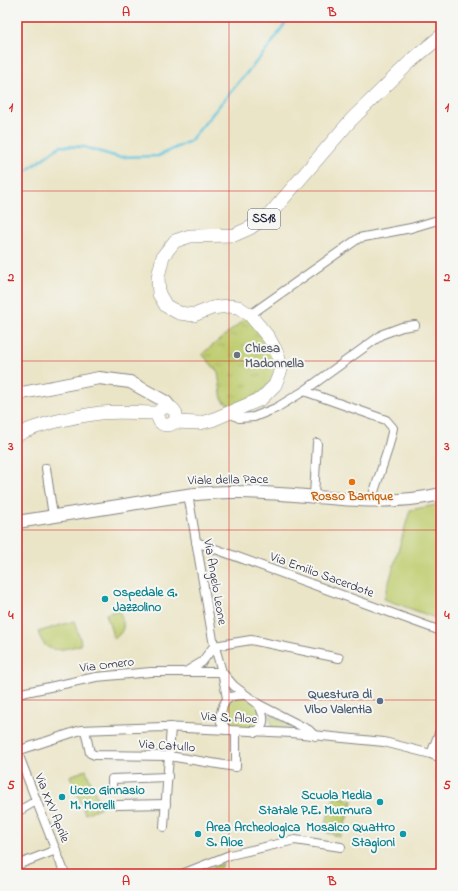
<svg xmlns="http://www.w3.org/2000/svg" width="458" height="891" viewBox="0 0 458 891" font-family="'Indie Flower',sans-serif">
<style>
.green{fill:#becc6d;stroke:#707754}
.park{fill:url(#park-tufts);stroke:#707754}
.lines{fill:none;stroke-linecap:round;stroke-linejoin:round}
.stream{stroke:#63c5e1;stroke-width:2.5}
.street-casing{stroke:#868482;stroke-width:10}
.secondary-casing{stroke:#868482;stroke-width:14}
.primary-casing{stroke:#868482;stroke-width:14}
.street{stroke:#fff;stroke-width:8}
.secondary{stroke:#fff;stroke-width:12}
.primary{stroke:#fff;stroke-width:13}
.grid{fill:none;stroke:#d62828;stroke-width:1;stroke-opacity:0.55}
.worship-dot{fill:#6b7280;stroke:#f6f6f2;stroke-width:1.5}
.food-dot{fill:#e8710a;stroke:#f6f6f2;stroke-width:1.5}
.culture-dot{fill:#0f9aa8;stroke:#f6f6f2;stroke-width:1.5}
.service-dot{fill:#5c6f8a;stroke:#f6f6f2;stroke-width:1.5}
.labels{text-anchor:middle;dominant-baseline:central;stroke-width:4;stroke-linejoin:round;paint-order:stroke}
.shield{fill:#f6f6f2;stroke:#626272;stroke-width:1}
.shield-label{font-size:12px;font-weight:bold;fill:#22223b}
.worship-label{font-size:13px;font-weight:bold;fill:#5b616d;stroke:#f6f6f2;text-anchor:start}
.street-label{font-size:13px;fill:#22223b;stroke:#f6f6f2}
.food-label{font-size:13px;font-weight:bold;fill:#c56008;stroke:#f6f6f2}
.culture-label{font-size:13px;font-weight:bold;fill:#0d838f;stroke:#f6f6f2;text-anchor:start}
.service-label{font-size:13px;font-weight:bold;fill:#4e5e75;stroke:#f6f6f2;text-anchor:end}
.neatline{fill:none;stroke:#d62828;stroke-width:1.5}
.grid-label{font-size:13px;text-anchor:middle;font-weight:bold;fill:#d62828}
</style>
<defs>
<pattern id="park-tufts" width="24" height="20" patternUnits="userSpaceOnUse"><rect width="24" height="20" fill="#becc6d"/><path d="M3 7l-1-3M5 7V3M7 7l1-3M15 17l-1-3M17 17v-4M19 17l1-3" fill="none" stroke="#a3af5f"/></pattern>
</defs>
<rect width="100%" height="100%" fill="#f6f6f2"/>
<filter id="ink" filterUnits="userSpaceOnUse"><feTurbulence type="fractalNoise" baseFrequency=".025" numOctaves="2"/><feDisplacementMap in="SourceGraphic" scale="8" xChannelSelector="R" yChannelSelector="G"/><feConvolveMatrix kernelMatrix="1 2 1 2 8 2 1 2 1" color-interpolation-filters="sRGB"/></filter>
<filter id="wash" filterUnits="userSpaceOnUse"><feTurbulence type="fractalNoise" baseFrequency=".012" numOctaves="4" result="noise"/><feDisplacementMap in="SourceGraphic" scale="16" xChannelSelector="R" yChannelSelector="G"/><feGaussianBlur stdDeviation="0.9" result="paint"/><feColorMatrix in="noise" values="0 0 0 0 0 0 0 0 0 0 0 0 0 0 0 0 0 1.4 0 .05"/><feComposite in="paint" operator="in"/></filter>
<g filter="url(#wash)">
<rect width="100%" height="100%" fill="#ebe5c8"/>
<g class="green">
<polygon points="441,504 441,620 384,599 410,510"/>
<path d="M119 610C124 624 127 629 114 639L106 614Z"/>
<path d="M74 621 81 642 80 645C60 650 46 656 38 632Z"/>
<polygon points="245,695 258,704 261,728 236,731 222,722 227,698"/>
<polygon points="268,714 291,726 291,729 271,727 272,724"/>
<polygon points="86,770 101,807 85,814 70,776"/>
<polygon points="335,795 353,801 340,837 323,831"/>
<polygon points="223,863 217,874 198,874"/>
</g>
<polygon class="park" points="250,315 278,355 275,385 238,410 222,400 218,372 202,354"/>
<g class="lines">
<polyline class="stream" points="17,186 26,171 60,146 84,147 118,157 158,156 190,141 238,83 270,46 289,17"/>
</g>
</g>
<g filter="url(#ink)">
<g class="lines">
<g class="street-casing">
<g id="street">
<polyline points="250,315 359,238 411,228 441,219"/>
<polyline points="304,391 386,420 393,428 388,449 371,501"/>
<polyline points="230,413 239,418 254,417 276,408 304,391 383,334 402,327 415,325"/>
<polyline points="46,468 53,516"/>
<polyline points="188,494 213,640 222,672 227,698"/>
<polyline points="314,496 317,443"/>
<polyline points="196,542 441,631"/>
<polyline points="187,671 202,662 214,646 251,640 339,658"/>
<polyline points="17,694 96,677 151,672 222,672 234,686 258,704 309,730 315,736"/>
<polyline points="85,730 90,753 95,755 169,756 236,767 236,731"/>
<path d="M227 730C225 727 222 724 221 722 219 715 223 702 229 698 233 695 240 695 245 695"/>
<path d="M256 732C267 724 264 714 258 704"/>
<polyline points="431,754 441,728"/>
<polyline points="112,787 112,779 168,777"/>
<polyline points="118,805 166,804"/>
<polyline points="17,812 36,801"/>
<polyline points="164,827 171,727"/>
<polyline points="17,865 56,850"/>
<polyline points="65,874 17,751 81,730 163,727 292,733 384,742 431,754 441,758"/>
<polyline points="182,874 230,855 295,840 341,847"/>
</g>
</g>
<g class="secondary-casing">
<g id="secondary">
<polyline points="17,394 99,378 130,382 166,402 170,407"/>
<path d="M17 522C55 516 93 510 131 504 167 498 202 491 239 492 306 492 374 510 441 494"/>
</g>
</g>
<g class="primary-casing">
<g id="primary">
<circle cx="167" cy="416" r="9"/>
<polyline points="174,422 200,423 212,420 261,399 275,385 281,370 278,355 269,338 250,315 238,307 228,306 212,308 194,315 179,313 166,306 159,294 158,277 163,256 175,241 190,236 234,235 250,228 270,214 351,120 411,61 441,36"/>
<path d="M17 435C38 424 76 416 100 413 119 411 139 413 158 413"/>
</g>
</g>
<use href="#street" class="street"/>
<use href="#secondary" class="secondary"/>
<use href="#primary" class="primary"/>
</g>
</g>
<path class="grid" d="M229 17V874M17 191H441M17 361H441M17 530H441M17 700H441"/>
<circle class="worship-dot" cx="237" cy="355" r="4"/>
<circle class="food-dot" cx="352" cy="482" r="4"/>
<g class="culture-dot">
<circle cx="105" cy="599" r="4"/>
<circle cx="62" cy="797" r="4"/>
<circle cx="380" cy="802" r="4"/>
<circle cx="198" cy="834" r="4"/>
<circle cx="403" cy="834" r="4"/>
</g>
<circle class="service-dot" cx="380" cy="701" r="4"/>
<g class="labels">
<rect class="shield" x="248" y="209" width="32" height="20" rx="3"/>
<g class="shield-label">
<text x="264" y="219">SS18</text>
</g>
<g class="worship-label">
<text x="245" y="348">Chiesa<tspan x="245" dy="15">Madonnella</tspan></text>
</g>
<g class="street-label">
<text transform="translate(228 480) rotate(-1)">Viale della Pace</text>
<text transform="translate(322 575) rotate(20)">Via Emilio Sacerdote</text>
<text transform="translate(215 582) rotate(80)">Via Angelo Leone</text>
<text transform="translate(107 665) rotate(-7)">Via Omero</text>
<text transform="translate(229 718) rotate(3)">Via S. Aloe</text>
<text transform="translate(167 746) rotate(4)">Via Catullo</text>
<text transform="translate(52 808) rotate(68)">Via XXV Aprile</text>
</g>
<g class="food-label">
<text x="352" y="496">Rosso Barrique</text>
</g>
<g class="culture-label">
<text x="113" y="592">Ospedale G.<tspan x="113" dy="15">Jazzolino</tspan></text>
<text x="70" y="790">Liceo Ginnasio<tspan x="70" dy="15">M. Morelli</tspan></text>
<text x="372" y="795" text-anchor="end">Scuola Media<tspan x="372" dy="15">Statale P.E. Murmura</tspan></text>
<text x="206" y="827">Area Archeologica<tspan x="206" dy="15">S. Aloe</tspan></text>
<text x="395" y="827" text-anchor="end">Mosaico Quattro<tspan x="395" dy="15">Stagioni</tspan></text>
</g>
<g class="service-label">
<text x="372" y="694">Questura di<tspan x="372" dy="15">Vibo Valentia</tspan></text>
</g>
</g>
<rect width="458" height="891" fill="none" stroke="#f6f6f2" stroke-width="44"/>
<rect x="22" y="22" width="414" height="847" class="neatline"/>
<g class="grid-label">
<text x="126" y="16">A</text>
<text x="332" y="16">B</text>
<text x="11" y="111">1</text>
<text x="447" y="111">1</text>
<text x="11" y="281">2</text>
<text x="447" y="281">2</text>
<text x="11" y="450">3</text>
<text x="447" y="450">3</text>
<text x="11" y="619">4</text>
<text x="447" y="619">4</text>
<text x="11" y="789">5</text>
<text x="447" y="789">5</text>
<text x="126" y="885">A</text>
<text x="332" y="885">B</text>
</g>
</svg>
